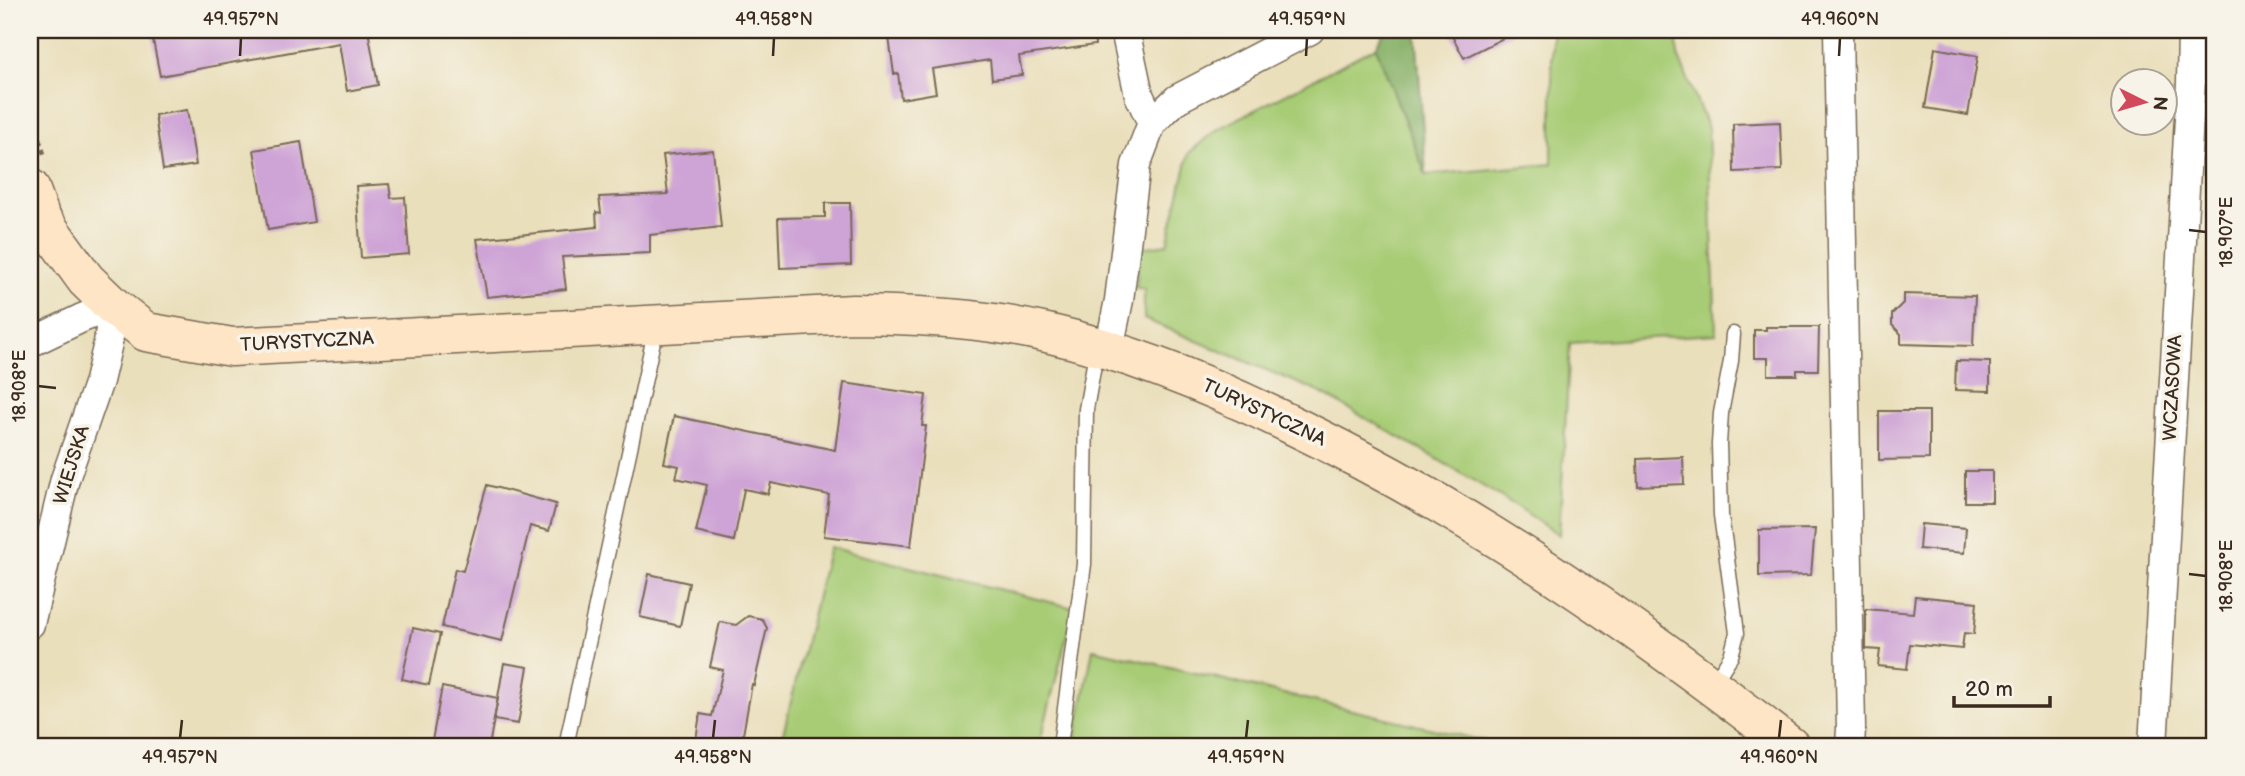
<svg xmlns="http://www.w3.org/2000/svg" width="2245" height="776" viewBox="0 0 2245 776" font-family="'Balsamiq Sans',sans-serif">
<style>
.green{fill:#a7cc75;stroke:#717b4a;stroke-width:2}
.forest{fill:#85b066;stroke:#606d42;stroke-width:2}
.building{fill:#cea3d6}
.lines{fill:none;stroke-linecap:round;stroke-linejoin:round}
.lane-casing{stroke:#786955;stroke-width:17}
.street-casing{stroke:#786955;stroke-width:31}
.secondary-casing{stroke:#786955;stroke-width:41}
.path{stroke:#786955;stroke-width:4.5;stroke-dasharray:5 5;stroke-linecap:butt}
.lane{stroke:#fff;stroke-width:14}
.street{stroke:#fff;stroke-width:28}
.secondary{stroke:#fde5c5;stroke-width:38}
.ticks{fill:none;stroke:#3b2a1e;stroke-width:2.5}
.labels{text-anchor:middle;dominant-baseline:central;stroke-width:7;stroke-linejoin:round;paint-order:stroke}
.street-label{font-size:19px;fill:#3b2a1e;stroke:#f7f3e8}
.neatline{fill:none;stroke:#3b2a1e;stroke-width:2.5}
.ticks-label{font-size:18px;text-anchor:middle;fill:#3b2a1e}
</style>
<rect width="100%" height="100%" fill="#f7f3e8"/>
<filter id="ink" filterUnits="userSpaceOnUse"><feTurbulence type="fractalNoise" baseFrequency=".0143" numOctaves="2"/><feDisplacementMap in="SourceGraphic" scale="14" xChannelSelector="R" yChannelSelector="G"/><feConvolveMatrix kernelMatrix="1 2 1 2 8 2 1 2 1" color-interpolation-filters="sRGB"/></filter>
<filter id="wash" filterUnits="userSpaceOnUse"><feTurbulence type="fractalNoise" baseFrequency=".00686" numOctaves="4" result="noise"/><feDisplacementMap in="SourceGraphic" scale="28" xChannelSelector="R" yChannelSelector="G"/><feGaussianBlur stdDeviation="1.57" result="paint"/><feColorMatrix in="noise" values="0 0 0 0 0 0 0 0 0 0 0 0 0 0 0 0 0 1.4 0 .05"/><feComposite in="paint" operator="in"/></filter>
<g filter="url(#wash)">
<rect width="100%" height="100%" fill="#eadfbb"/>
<g class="green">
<polygon points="1552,30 1676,30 1678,55 1708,129 1716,334 1570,343 1559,535 1518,507 1420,449 1317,391 1144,319 1144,289 1136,288 1140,248 1167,244 1189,153 1216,130 1376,47 1426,175 1552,164"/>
<polygon points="829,547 1074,608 1039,746 780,746"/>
<polygon points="1093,649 1505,746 1074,746"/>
</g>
<polygon class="forest" points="1386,30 1416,30 1426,175 1376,47"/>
<g id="blocks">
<g class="building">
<polygon points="151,30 368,30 378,85 347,91 339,43 160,76"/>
<polygon points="888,30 1094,30 1095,45 1019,56 1022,75 992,79 990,60 932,69 936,93 901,99 898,73 894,74"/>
<polygon points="1449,30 1519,30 1464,58"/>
<polygon points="1935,48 1978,56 1968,115 1925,108"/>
<polygon points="187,110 196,165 163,170 155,115"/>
<polygon points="1780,122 1782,170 1734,172 1733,124"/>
<polygon points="301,142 314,222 268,230 254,150"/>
<polygon points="713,150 721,227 650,235 650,253 562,257 566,289 487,297 477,239 597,227 596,212 601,213 599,197 668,194 663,155"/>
<polygon points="389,184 391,198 405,197 409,254 361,258 356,186"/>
<polygon points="825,203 850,203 851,265 780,268 778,218 825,217"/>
<polygon points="1903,294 1975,296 1973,346 1901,344 1901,334 1892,325 1892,314 1903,303"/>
<polygon points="1766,327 1819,327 1818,370 1797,370 1797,375 1768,375 1768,358 1754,358 1754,330 1766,330"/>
<polygon points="1956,361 1990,362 1990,391 1955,390"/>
<polygon points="844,383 926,395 922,426 926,426 911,546 824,536 829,495 771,483 768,494 744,489 734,541 696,532 707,485 676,478 679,466 664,463 674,416 835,450"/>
<polygon points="1879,411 1929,411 1929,459 1879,460"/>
<polygon points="1683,457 1684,484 1638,486 1637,459"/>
<rect x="1965" y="471" width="27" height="31"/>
<polygon points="487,485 556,504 549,531 530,526 502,641 442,627 455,569 463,571"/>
<polygon points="1921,524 1966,528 1964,553 1919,549"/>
<polygon points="1815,529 1811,575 1759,576 1759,530"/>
<polygon points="649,574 689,583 680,626 640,617"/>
<polygon points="1915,596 1977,602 1974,634 1964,633 1962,649 1910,644 1907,669 1878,666 1880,650 1866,649 1866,609 1913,613"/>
<polygon points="748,616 762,619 767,628 754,685 752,684 741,746 695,746 700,714 712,716 723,670 710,667 720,622 736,625"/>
<polygon points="413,628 440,634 429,685 402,679"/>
<polygon points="504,663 528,667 518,724 494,720"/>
<polygon points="442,687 498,698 489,746 431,746"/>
</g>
</g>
</g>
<g filter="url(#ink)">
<use href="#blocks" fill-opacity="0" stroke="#786955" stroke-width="2"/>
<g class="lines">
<g class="lane-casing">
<g id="lane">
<polyline points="1713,684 1731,656 1737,633 1721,515 1719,444 1721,413 1731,361 1733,334"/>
<polyline points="566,746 656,327"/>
<polyline points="1060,746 1084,564 1086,409 1097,348"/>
</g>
</g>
<g class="street-casing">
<g id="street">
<polyline points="1125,30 1139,95 1152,123"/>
<polyline points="1838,30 1851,728 1850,746"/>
<polyline points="30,343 82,318 113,306 108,343 99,381 65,479 30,624"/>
<polyline points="1109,349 1119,300 1136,165 1152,123 1177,99 1310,30"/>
<polyline points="2153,746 2191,83 2192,30"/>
</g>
</g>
<g class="secondary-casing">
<path id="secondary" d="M30 188 41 218 86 280 113 306 146 332 232 347 853 314C918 315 984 318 1047 333 1133 353 1215 387 1294 426 1472 512 1635 625 1790 746"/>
</g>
<polyline class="path" points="30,111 45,157"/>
<use href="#lane" class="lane"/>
<use href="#street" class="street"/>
<use href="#secondary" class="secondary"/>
</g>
</g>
<path class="ticks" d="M240 56 241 38M773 56 774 38M1306 56 1307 38M1839 56 1840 38M2189 230 2206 232M38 386 56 388M2189 574 2206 576M180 738 182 720M713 738 715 720M1246 738 1248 720M1779 738 1781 720"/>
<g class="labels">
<g class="street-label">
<text transform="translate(307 342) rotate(-3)">TURYSTYCZNA</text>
<text transform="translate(2173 388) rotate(-87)">WCZASOWA</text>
<text transform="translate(1264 413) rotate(25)">TURYSTYCZNA</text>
<text transform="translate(72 465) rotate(-73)">WIEJSKA</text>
</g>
</g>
<rect width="2245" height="776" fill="none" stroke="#f7f3e8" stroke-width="77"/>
<g transform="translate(2144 102) rotate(95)"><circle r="33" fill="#f7f3e8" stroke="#aca397" stroke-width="2"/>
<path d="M0-5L12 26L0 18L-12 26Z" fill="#d1495b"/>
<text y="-10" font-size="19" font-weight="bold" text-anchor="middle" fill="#3b2a1e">N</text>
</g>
<path d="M1954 696v10h96v-10" fill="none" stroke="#3b2a1e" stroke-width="3.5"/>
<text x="1965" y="696" font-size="21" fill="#3b2a1e" stroke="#f7f3e8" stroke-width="5" paint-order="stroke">20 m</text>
<rect x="38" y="38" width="2168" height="700" class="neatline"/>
<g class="ticks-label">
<text x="241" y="25">49.957°N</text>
<text x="774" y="25">49.958°N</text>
<text x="1307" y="25">49.959°N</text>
<text x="1840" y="25">49.960°N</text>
<text transform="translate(2226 232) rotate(-90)" y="6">18.907°E</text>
<text transform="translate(19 386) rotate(-90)" y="6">18.908°E</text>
<text transform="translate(2226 576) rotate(-90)" y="6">18.908°E</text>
<text x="180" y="763">49.957°N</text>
<text x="713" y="763">49.958°N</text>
<text x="1246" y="763">49.959°N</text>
<text x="1779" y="763">49.960°N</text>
</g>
</svg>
